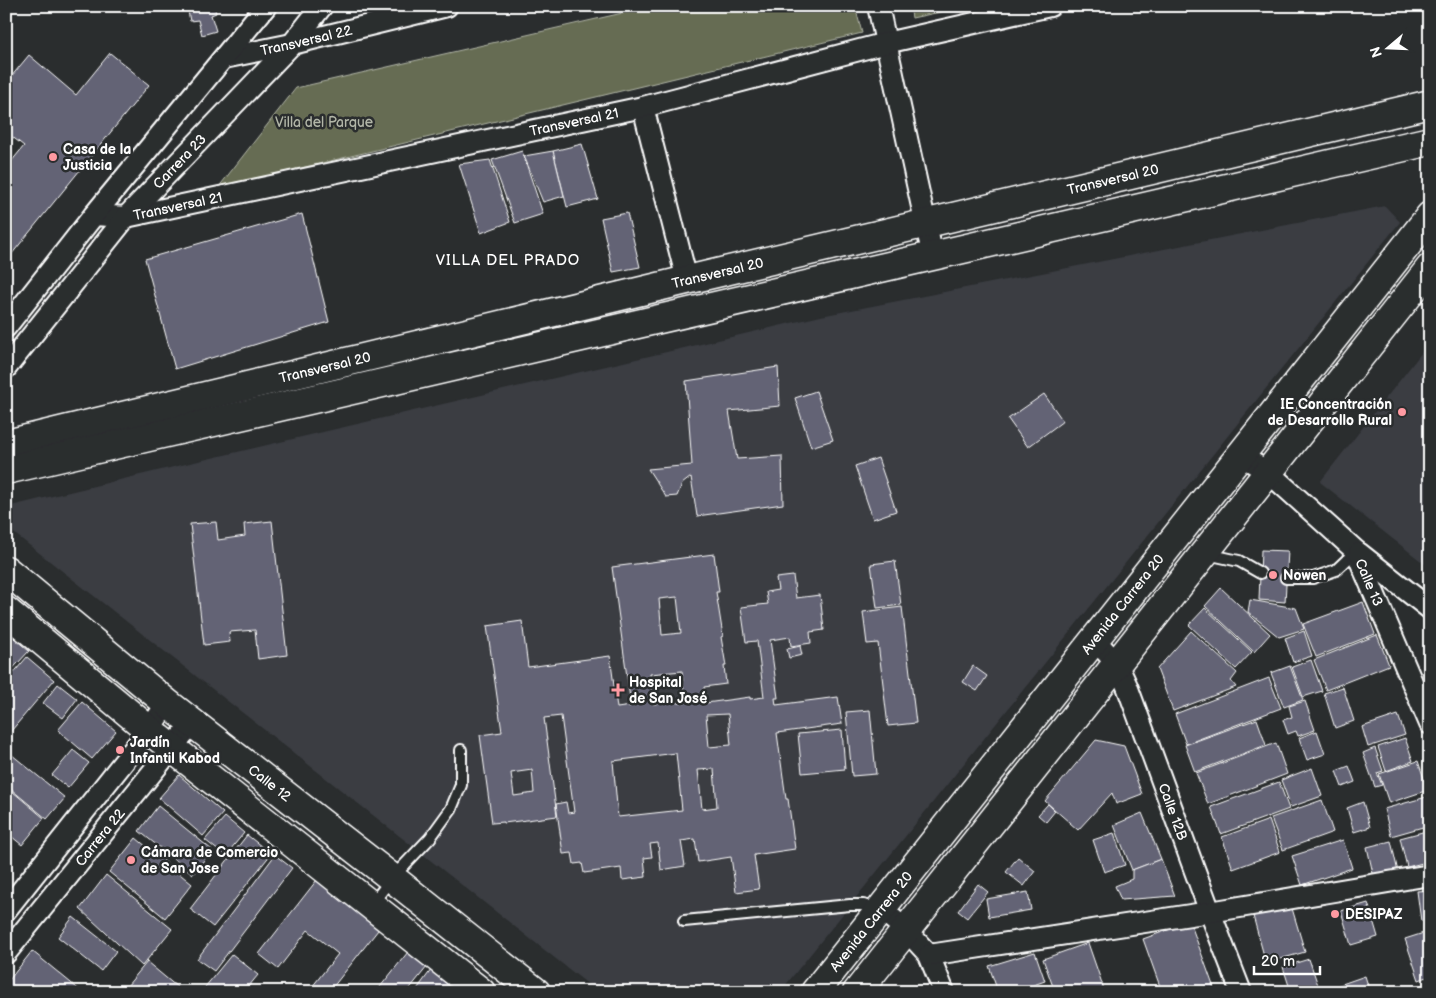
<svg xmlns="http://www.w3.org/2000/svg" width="1436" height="998" viewBox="0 0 1436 998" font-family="'Balsamiq Sans',sans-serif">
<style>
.built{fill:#3b3d43}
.green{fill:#666c52;stroke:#b2b6a8}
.building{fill:#636375;stroke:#fff;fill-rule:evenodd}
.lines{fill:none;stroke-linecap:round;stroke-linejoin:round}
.lane-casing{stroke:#fff;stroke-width:14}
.street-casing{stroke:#fff;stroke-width:24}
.secondary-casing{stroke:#fff;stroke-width:31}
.lane{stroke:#2a2d2e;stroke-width:10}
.street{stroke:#2a2d2e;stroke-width:20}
.secondary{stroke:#2a2d2e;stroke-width:28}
.poi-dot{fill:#ff9aa2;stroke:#2a2d2e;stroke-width:2}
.labels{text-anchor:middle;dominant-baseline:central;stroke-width:5;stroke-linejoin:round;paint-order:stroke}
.street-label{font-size:14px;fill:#fff;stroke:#2a2d2e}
.park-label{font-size:14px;fill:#b2b6a8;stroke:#2a2d2e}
.poi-label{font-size:14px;font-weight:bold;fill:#fff;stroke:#2a2d2e;text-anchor:start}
.neighbourhood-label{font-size:15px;letter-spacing:1px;fill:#fff;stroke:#2a2d2e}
</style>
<rect width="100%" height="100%" fill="#2a2d2e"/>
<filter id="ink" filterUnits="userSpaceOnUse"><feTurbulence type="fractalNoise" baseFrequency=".02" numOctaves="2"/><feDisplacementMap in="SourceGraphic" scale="10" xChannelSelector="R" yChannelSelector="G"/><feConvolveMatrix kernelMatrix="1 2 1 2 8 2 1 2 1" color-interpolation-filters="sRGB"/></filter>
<g filter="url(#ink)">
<g class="built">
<polygon points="1385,206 1400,222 780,992 598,992 10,530 7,507 186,464 821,316"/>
<polygon points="1430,342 1430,568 1320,482"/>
</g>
<g class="green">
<polygon points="653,6 855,6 862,33 218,188 296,88"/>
<polygon points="910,6 969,6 912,18"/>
</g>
<g class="building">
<polygon points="187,6 214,6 216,13 211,15 216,31 202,35 198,20 190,21"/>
<polygon points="110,53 149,85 11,255 6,251 6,168 24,146 6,132 6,83 29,55 76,95"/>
<polygon points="582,144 598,199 567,207 553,151"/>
<polygon points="522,151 543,214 515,223 492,160"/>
<polygon points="553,151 564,196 543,202 524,156"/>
<polygon points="490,160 510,222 481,233 459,164"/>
<polygon points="627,213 640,267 613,272 601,218"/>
<polygon points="302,214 329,322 175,369 145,259"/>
<polygon points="778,367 780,406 729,411 737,459 782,456 783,504 697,516 691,477 682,484 677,496 666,497 648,469 692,465 686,381"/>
<polygon points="816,391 833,440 811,447 795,398"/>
<polygon points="1044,394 1063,421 1028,447 1008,419"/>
<polygon points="878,458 896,511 873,519 855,466"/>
<polygon points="272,521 287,655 258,659 255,630 229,632 230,642 204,645 190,524 216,522 218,540 245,536 244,524"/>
<polygon points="1261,550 1288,551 1285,602 1259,600"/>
<path d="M714 554 719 592H716L723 636 721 637 726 666H724L726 684 704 687 706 703 750 697V699L764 697 757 641 746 642 741 607 768 604 766 592 778 590 776 578 793 576 796 598 820 595 824 630 810 632 811 643 791 646 790 637 770 640 778 698H775L776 705 838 697 842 724 777 733 786 799H788L795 849 754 855 759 889 736 892 731 857 698 862 695 839 681 841 685 866 661 870 658 843 650 844 652 857 644 858 646 877 622 880 621 868 584 873 582 863 574 864 572 853 563 854 556 804 566 802 568 813 574 812 561 716 544 718 557 816 504 823V822L492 823 480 735 502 732 487 626 522 621 528 667 610 656 617 708 631 706 612 567ZM677 597 681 633 662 635 659 599ZM682 671 685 703H678L677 702 653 704 650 674ZM728 714 731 745 709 747 706 715ZM676 753 682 810 618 817 613 761ZM714 769 717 807 702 809 698 770ZM532 770 534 793 514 796 511 773Z"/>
<polygon points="895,561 901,605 877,608 871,564"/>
<polygon points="1221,588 1270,634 1254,652 1205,606"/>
<polygon points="1250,600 1296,608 1304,629 1279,637 1248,612"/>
<polygon points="1363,602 1375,634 1316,657 1303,624"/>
<polygon points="902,607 916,723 888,726 878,643 867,644 863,612"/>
<polygon points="1205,608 1252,652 1236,669 1189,625"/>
<polygon points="1191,631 1237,673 1231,681 1236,687 1173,711 1157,669"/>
<polygon points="1304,631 1312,656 1293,662 1285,638"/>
<polygon points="7,632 29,651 6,676 6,633"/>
<polygon points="1377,635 1389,665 1326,690 1314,660"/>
<polygon points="800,646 802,655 789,658 787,649"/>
<polygon points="27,657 54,680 6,737 6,682"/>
<polygon points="1311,660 1322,691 1303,697 1292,667"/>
<polygon points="973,666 987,676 977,691 963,682"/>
<polygon points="1290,666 1303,700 1284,707 1271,673"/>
<polygon points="1269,678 1281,708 1186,744 1175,714"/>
<polygon points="58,684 77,699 63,718 43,703"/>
<polygon points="1343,687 1354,721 1335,728 1324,693"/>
<polygon points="1305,701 1315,730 1298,736 1296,731 1288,734 1283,720 1292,717 1289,706"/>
<polygon points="82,702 116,731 92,759 58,730"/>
<polygon points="870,710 876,774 852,776 846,712"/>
<polygon points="1398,715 1405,735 1368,747 1362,727"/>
<polygon points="1257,719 1266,745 1195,772 1185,745"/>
<polygon points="842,730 845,769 802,773 798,734"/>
<polygon points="1317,731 1325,754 1307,760 1299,738"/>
<polygon points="1405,738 1413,761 1386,771 1378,747"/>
<polygon points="1096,740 1124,746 1142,794 1116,804 1112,793 1078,830 1045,801"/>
<polygon points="1276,743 1287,774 1208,804 1196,773"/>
<polygon points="1375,748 1383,771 1377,773 1382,785 1375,787 1363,753"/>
<polygon points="6,750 65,798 47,819 6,785"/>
<polygon points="73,750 89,763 68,788 52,775"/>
<polygon points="1418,761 1428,790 1389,803 1379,774"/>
<polygon points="1349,766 1355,782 1342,787 1336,771"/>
<polygon points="1312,768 1322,796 1291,807 1281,780"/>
<polygon points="179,775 223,813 203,836 159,798"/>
<polygon points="1279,782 1289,809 1221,834 1211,807"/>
<polygon points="6,786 44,818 22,845 6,832"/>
<polygon points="1430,796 1430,825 1391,836 1384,809"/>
<polygon points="1322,800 1333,832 1283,850 1271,818"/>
<polygon points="1363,802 1370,827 1354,832 1347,808"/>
<polygon points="1048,804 1055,811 1046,822 1038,815"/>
<polygon points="158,806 212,850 193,874 139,831"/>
<polygon points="1142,813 1161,859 1132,870 1114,825"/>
<polygon points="225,817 244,833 225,856 205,840"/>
<polygon points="1269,820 1280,852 1233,869 1222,837"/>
<polygon points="1430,830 1430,861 1407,867 1400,838"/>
<polygon points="1114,833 1125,865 1104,872 1093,840"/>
<polygon points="247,835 271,854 213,927 190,909"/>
<polygon points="136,838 192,884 165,918 109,872"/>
<polygon points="1343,840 1352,868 1302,885 1292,856"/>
<polygon points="1391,841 1398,872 1374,878 1367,847"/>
<polygon points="275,855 292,868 214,971 197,959"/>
<polygon points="1018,857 1035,871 1024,886 1006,872"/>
<polygon points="1161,859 1175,896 1121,900 1115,886 1132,879 1132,870"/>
<polygon points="106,875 172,929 142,966 80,909"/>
<polygon points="320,876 382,925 329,992 308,992 338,954 308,930 278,969 259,954"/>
<polygon points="978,884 988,892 967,918 958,911"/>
<polygon points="1430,890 1430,920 1421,921 1417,891"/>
<polygon points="1028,892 1031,910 989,917 986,899"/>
<polygon points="1368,903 1378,937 1351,945 1341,911"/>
<polygon points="1291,905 1305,952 1266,963 1253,916"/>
<polygon points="73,917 116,951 101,971 58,937"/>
<polygon points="1190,922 1215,991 1184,992 1183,988 1173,992 1162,992 1143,939"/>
<polygon points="1430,931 1430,976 1419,980 1405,939"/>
<polygon points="1088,943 1105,992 1055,992 1043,959"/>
<polygon points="412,947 431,962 407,992 376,992"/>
<polygon points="32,951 82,992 6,992 6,984"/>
<polygon points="1035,952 1045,981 1028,987 1030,992 998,992 989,966"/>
<polygon points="232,954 258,975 244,992 201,992"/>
<polygon points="1309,959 1319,988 1307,992 1291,992 1283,967"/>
<polygon points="147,962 183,992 122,992"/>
<polygon points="434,966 468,992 415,992"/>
<polygon points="1365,976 1370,992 1319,992"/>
</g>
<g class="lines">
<g class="lane-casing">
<g id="lane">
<polyline points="1207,554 1239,561 1260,573"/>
<polyline points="1286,578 1313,578 1336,570 1356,551"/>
<polyline points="372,904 392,878 430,838 451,809 461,785 461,750"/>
<polyline points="684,921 850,905 863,905 877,908"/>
</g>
</g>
<g class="street-casing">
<g id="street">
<polyline points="878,6 933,257"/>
<path id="s1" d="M224 58 292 44 447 6"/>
<polyline points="643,107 687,280"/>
<path id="s2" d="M94 215 126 217 643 107 886 43 1050 6"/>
<polyline points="6,327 94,215 266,6"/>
<path id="s3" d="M6 368 126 217 292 44 322 6"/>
<path id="s4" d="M1240 455 1268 472 1356 551 1430 724"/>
<polyline points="1359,553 1430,609"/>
<path id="s5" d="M1094 639 1117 664 1127 686 1210 912 1241 992"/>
<polyline points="881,909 906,930 929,955 944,992"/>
<polyline points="6,910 149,730 167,703"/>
<path id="s6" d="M6 953 193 722"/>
<polyline points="929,955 1210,912 1430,875"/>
</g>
</g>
<g class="secondary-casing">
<g id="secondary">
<path id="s7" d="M6 444 687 280 1430 104"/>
<polyline points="6,470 1430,141"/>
<path id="s8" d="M6 570 167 703 392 878 536 992"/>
<polyline points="6,611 149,730 481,992"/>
<path id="s9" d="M815 992 1430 216"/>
<polyline points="857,992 1430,268"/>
</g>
</g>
<use href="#lane" class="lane"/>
<use href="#street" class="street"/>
<use href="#secondary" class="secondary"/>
</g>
</g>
<g class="poi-dot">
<circle cx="53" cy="157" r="5"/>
<circle cx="1402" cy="412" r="5"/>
<circle cx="1273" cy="575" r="5"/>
<path d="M615.5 682.5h5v5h5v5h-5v5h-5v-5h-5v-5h5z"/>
<circle cx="120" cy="750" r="5"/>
<circle cx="131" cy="860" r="5"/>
<circle cx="1335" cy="914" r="5"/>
</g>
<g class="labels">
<g class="street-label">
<text stroke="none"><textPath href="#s1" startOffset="84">Transversal 22</textPath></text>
<text stroke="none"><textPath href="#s2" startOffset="490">Transversal 21</textPath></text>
<text stroke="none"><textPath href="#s3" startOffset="270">Carrera 23</textPath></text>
<text stroke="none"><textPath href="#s7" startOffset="1138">Transversal 20</textPath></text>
<text stroke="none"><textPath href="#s2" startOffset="85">Transversal 21</textPath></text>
<text stroke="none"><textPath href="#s7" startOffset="732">Transversal 20</textPath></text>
<text stroke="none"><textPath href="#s7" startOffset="328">Transversal 20</textPath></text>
<text stroke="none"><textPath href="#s4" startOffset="185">Calle 13</textPath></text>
<text stroke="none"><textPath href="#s9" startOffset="495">Avenida Carrera 20</textPath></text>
<text stroke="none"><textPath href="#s8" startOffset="339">Calle 12</textPath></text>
<text stroke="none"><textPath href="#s5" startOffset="192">Calle 12B</textPath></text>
<text stroke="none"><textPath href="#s6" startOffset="149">Carrera 22</textPath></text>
<text stroke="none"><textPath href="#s9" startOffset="90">Avenida Carrera 20</textPath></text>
</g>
<g class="park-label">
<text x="324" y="122">Villa del Parque</text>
</g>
<g class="poi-label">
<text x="63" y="149">Casa de la<tspan x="63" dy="16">Justicia</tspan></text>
<text x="1392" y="404" text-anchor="end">IE Concentración<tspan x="1392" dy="16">de Desarrollo Rural</tspan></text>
<text x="1283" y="575">Nowen</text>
<text x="629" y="682">Hospital<tspan x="629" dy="16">de San José</tspan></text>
<text x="130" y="742">Jardín<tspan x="130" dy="16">Infantil Kabod</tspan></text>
<text x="141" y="852">Cámara de Comercio<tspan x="141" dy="16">de San Jose</tspan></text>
<text x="1345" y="914">DESIPAZ</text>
</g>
<g class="neighbourhood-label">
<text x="508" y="260">VILLA DEL PRADO</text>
</g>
</g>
<rect width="1436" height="998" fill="none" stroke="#2a2d2e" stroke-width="25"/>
<rect x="12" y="12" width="1411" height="973" fill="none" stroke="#fff" stroke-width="2" filter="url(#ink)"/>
<g transform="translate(1388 48) rotate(251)" stroke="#2a2d2e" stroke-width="4" paint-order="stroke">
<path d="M0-4L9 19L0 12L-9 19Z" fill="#ffffff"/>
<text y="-8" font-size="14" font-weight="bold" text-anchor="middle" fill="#ffffff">N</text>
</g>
<path d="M1254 966v8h66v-8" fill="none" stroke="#ffffff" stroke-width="2.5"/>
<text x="1261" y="966" font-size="15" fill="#ffffff" stroke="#2a2d2e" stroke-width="4" paint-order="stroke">20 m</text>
</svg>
